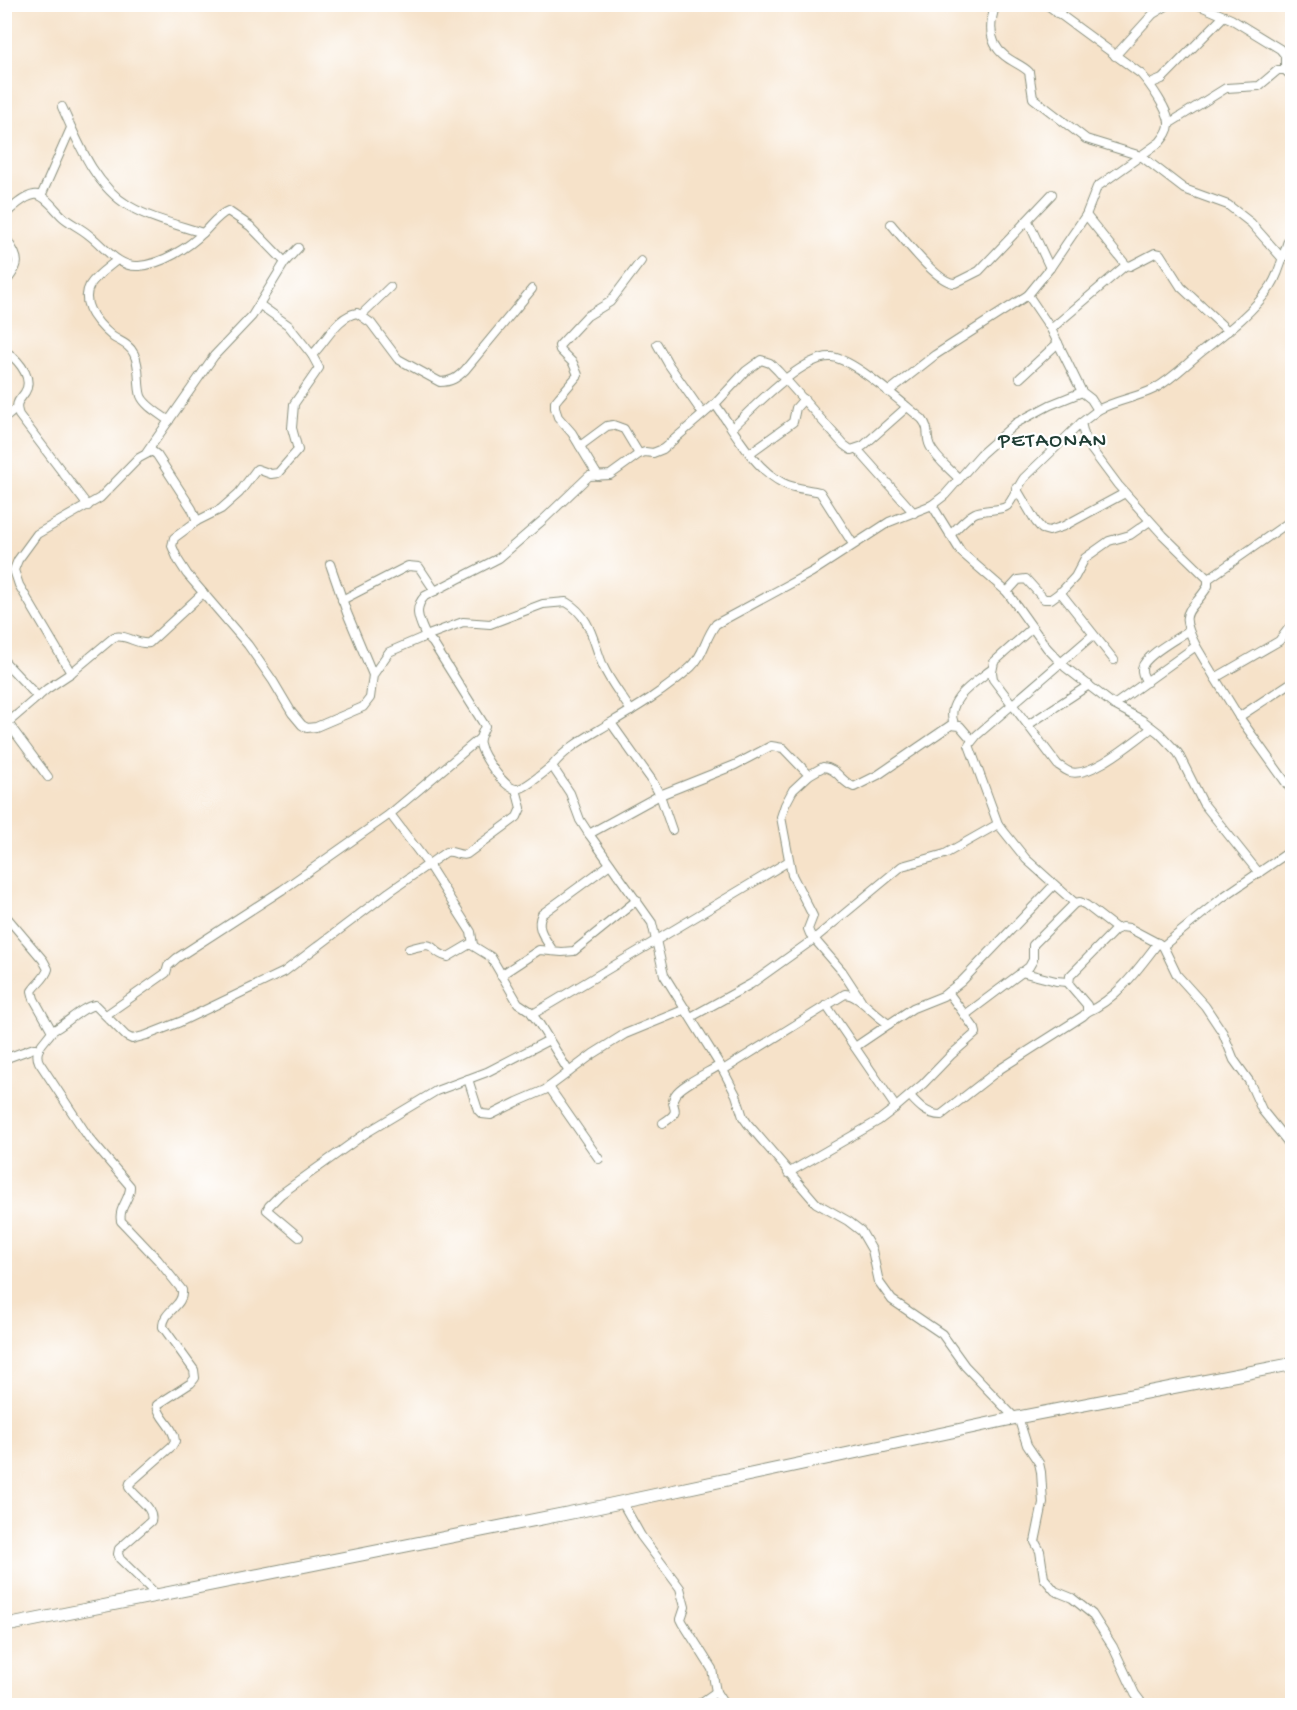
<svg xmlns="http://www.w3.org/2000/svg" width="1297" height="1710" viewBox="0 0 1297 1710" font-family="'Gochi Hand',sans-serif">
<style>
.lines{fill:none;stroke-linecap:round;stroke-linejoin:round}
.street-casing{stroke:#8a907e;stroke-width:10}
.secondary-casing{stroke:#8a907e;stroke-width:14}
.street{stroke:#fff;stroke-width:8}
.secondary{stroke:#fff;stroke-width:12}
.labels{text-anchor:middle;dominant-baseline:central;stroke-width:4.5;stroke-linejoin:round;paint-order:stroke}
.quarter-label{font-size:21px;letter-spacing:1.5px;fill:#1f3d34;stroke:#fff}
</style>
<rect width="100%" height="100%" fill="#fff"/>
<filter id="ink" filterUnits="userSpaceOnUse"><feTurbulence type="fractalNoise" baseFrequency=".0167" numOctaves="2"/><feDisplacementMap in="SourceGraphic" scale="12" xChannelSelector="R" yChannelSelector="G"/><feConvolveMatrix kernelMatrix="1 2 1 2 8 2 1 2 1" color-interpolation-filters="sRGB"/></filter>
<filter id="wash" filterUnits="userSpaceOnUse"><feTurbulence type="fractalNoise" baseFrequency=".008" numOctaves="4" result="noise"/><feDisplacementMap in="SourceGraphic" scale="24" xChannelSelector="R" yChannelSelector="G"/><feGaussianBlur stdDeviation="1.35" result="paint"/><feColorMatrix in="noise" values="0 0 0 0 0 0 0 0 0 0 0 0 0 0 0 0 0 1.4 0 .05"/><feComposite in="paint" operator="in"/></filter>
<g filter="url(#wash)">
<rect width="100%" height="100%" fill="#f6e2c9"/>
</g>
<g filter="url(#ink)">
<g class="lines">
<g class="street-casing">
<g id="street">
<path d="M996 4C989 23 988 43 1005 56 1012 62 1022 65 1029 72L1033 98 1086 139 1141 156 1184 189 1228 205 1251 223 1282 258"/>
<polyline points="1196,4 1231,19 1280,49 1285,55 1285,70"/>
<polyline points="1057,13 1068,4"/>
<polyline points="1115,56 1153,14 1168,5 1182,4"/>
<polyline points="1150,84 1162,79 1224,16"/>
<path d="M62 107C78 142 94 185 129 206 151 219 178 225 203 233"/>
<polyline points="1170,123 1226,88 1259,86 1278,70 1285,70 1292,77"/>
<polyline points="41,196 71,128"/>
<polyline points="1086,215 1126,265 1130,266 1155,253 1160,254 1181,287 1228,331"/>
<path d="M4 216C10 209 25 196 34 195 44 193 55 210 63 217 71 224 81 228 89 235 104 246 118 268 139 266 162 264 188 248 204 232 211 225 219 214 228 211L250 226 285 262"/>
<polyline points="1028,221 1050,268"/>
<path d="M891 224C903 238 938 284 955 283L979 271 1052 194"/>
<path d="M4 235C18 259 24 261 4 284"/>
<path d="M117 260C109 267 96 275 90 285 79 305 100 326 113 337 121 342 130 345 134 354 141 368 137 383 141 396 145 406 160 414 169 421"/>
<polyline points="1028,295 1051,329 1082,392"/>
<polyline points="361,315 390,287"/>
<polyline points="1051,329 1126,265"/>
<polyline points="657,344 669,365 703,414"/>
<path d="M4 351C16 357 31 374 27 388 23 400 13 399 19 415L88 506"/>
<path d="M312 355C326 342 337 316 357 313L371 323 398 359 440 382C451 382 457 378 465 370L532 289"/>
<polyline points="1020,378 1058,343"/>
<path d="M888 392 935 355 1028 295 1050 268 1086 215 1097 187 1160 142C1164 137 1169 131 1169 124 1170 112 1149 83 1141 74L1046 4"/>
<polyline points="715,404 746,371 761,360 770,363 778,371 844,445 851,450 863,446 907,407"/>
<path d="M1098 410 1081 423 1086 442 1118 485 1163 535 1208 579V586C1190 615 1177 608 1196 646"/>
<polyline points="4,419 16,409"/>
<path d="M732 428C752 409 804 354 832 357 855 360 903 404 922 419 931 430 925 436 930 446 936 459 950 469 959 479"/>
<polyline points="580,446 607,426 613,425 624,429 639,454"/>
<polyline points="857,449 914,513"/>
<polyline points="147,452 214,356 252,316 285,262 298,248"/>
<polyline points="750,453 793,422 796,408 804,399"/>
<polyline points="598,476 572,433 558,417 555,408 555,402 559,397 578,375 573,363 560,350 559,346 587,316 610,302 641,261"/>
<polyline points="1016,488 1036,522 1042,529 1049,531 1064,526 1125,493"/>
<polyline points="932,505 961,552 1007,592 1047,648 1065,667 1114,705 1142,720 1159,733 1178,753 1203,803 1259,873"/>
<polyline points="197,521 221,509 239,493 257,469 271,474 278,473 298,450 292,428 294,404 319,368 312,355 288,325 260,305"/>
<path d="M950 535C958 528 965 518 975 513 983 509 1001 511 1007 506 1013 500 1018 486 1024 478L1081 423"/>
<polyline points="330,564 347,613 373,675"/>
<polyline points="1208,579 1292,520"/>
<polyline points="1007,592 1018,580 1026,579 1044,599 1051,599 1062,591 1075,577 1085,558 1109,541 1130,535 1150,521"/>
<polyline points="1060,592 1114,660"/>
<polyline points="342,600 408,566 419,567 435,591"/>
<path d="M1032 628 994 662 992 672 993 679 1058 765C1062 767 1066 771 1070 772 1092 778 1135 740 1152 728"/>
<polyline points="4,661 38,697"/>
<path d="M71 673 19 585 14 570 18 560 37 534 100 498 139 458 152 451 157 455 192 509 197 521 174 538 172 546 178 560 187 574 248 645 273 681 292 713 302 725 307 728 316 727 363 707 370 698 373 675 389 652 426 636 433 643 485 726C483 732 478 738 480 744 482 755 505 790 517 789 525 789 545 771 552 766"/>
<polyline points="1215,678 1239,717 1292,791"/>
<path d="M1147 682C1144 677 1141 673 1142 668 1145 655 1178 638 1188 631"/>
<polyline points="1114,705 1196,646 1215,678 1279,641 1292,624"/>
<path d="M631 711C622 696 610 682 603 666 593 642 591 616 566 602L543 604 490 624 463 622 426 636C420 622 412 609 425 596L499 558 543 520 589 476 610 475 639 454 645 452 653 453 663 449 715 404C734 430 753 468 783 483 794 489 808 489 820 492L853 544"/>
<polyline points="1239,717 1292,682"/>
<polyline points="8,723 48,777"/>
<polyline points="611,723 651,779 660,795 672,830"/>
<path d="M954 724C944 700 976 682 992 669"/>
<polyline points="1028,725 1089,685"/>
<path d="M4 726 47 689 71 673 114 637C128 634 136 645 149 643L203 593"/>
<polyline points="390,814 428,864 471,932 473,945"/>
<polyline points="589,834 660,795 735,765 771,746 783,748 809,775"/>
<polyline points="1075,903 1080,902 1086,905 1117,929"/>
<path d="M4 914 43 960 48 969C45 979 37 983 32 991L34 999 52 1031C67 1024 81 1007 95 1005L126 1036 132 1039 147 1035 180 1022 284 972 389 892 446 852C454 850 459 857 467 854L517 817 521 808 516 789"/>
<polyline points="1163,946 1223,897 1292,850"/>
<path d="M409 949C441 939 426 951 448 957L470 944 491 957 518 1003 530 1011 540 1025 569 1072"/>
<path d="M553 951C545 938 535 928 542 914L610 864"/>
<polyline points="1021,972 1056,981 1068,982"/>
<polyline points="501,975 539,950 562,952 574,951 637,900"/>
<path d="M861 1000 842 971 810 934 808 929 813 916 792 875 781 817 785 805 793 790 809 775 823 767C837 768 841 782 854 787L878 775 951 725 960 726 972 740"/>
<path d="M1087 1012C1117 999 1138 969 1158 943"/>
<polyline points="533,1014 789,861"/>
<polyline points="106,1015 166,973 168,966 177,958 282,890 390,814 479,739"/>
<polyline points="965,1015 1029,967 1033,960 1033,945 1075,903 1026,859 998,824 969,745 977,735 1093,635"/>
<polyline points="691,1017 751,984 814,939 902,866 945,854 998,824"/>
<path d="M52 1031C45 1042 33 1049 39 1062L89 1138 130 1186C131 1199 118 1207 121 1221L158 1260 182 1290C184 1307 163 1310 163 1327L194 1370 195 1378 191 1383 157 1405C159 1419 174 1426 175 1441L172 1446 130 1483 129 1487C135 1498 155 1507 151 1521L119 1549 118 1554 120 1559 157 1595"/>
<polyline points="855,1047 889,1024"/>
<polyline points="4,1059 34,1048 39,1049"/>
<path d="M723 1070 845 994C860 995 874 1016 889 1024L913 1008 943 996 962 981 1054 885"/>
<polyline points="468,1079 478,1110 482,1114 491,1115 517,1102 545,1090 593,1054 625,1034 686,1009"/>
<polyline points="549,1087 599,1159"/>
<path d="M910 1096C919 1106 927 1115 941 1115L1000 1069 1083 1016 1087 1012V1005L1069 984 1070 976 1115 930 1122 927 1129 928 1163 946 1177 975 1205 1006 1223 1033 1234 1060 1249 1081 1262 1110 1287 1141 1292 1156"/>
<polyline points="895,1108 923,1084 951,1055 976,1033 975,1029 948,992"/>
<path d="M663 1123C686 1109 667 1108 675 1095 681 1085 709 1072 720 1065"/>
<polyline points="788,1173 878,1121 895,1108 893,1103 826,1005"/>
<polyline points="299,1237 267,1210 269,1206 281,1194 366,1133 436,1091 487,1072 549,1040"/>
<polyline points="1018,1417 1027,1445 1039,1463 1041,1472 1043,1503 1035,1542 1040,1551 1044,1578 1055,1591 1072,1598 1092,1614 1113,1647 1135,1694 1144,1706"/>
<path d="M1015 1418 965 1366 942 1334 892 1300 879 1282 872 1250 861 1231 848 1221 816 1203 748 1124 743 1117 736 1095 723 1070 664 975 652 923 589 834 580 820 570 793 552 766C567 747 587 737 607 725 636 708 666 690 691 667 704 655 705 638 716 624L812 572 889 522 932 505 945 495 981 454 1016 423 1050 405 1082 392 1091 399 1098 410C1116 400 1136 398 1154 389 1174 378 1187 363 1205 349 1228 331 1254 311 1271 286 1282 269 1284 248 1292 230"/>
<polyline points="622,1502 641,1536 680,1588 685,1607 681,1619 683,1623 712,1669 716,1692 725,1706"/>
<polyline points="696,1706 716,1692"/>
</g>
</g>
<g class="secondary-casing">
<polyline id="secondary" points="4,1626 599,1507 1015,1418 1292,1364"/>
</g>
<use href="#street" class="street"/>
<use href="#secondary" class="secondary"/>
</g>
</g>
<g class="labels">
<g class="quarter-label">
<text x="1053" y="442">PETAONAN</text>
</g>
</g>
<rect width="1297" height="1710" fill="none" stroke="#fff" stroke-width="24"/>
</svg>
